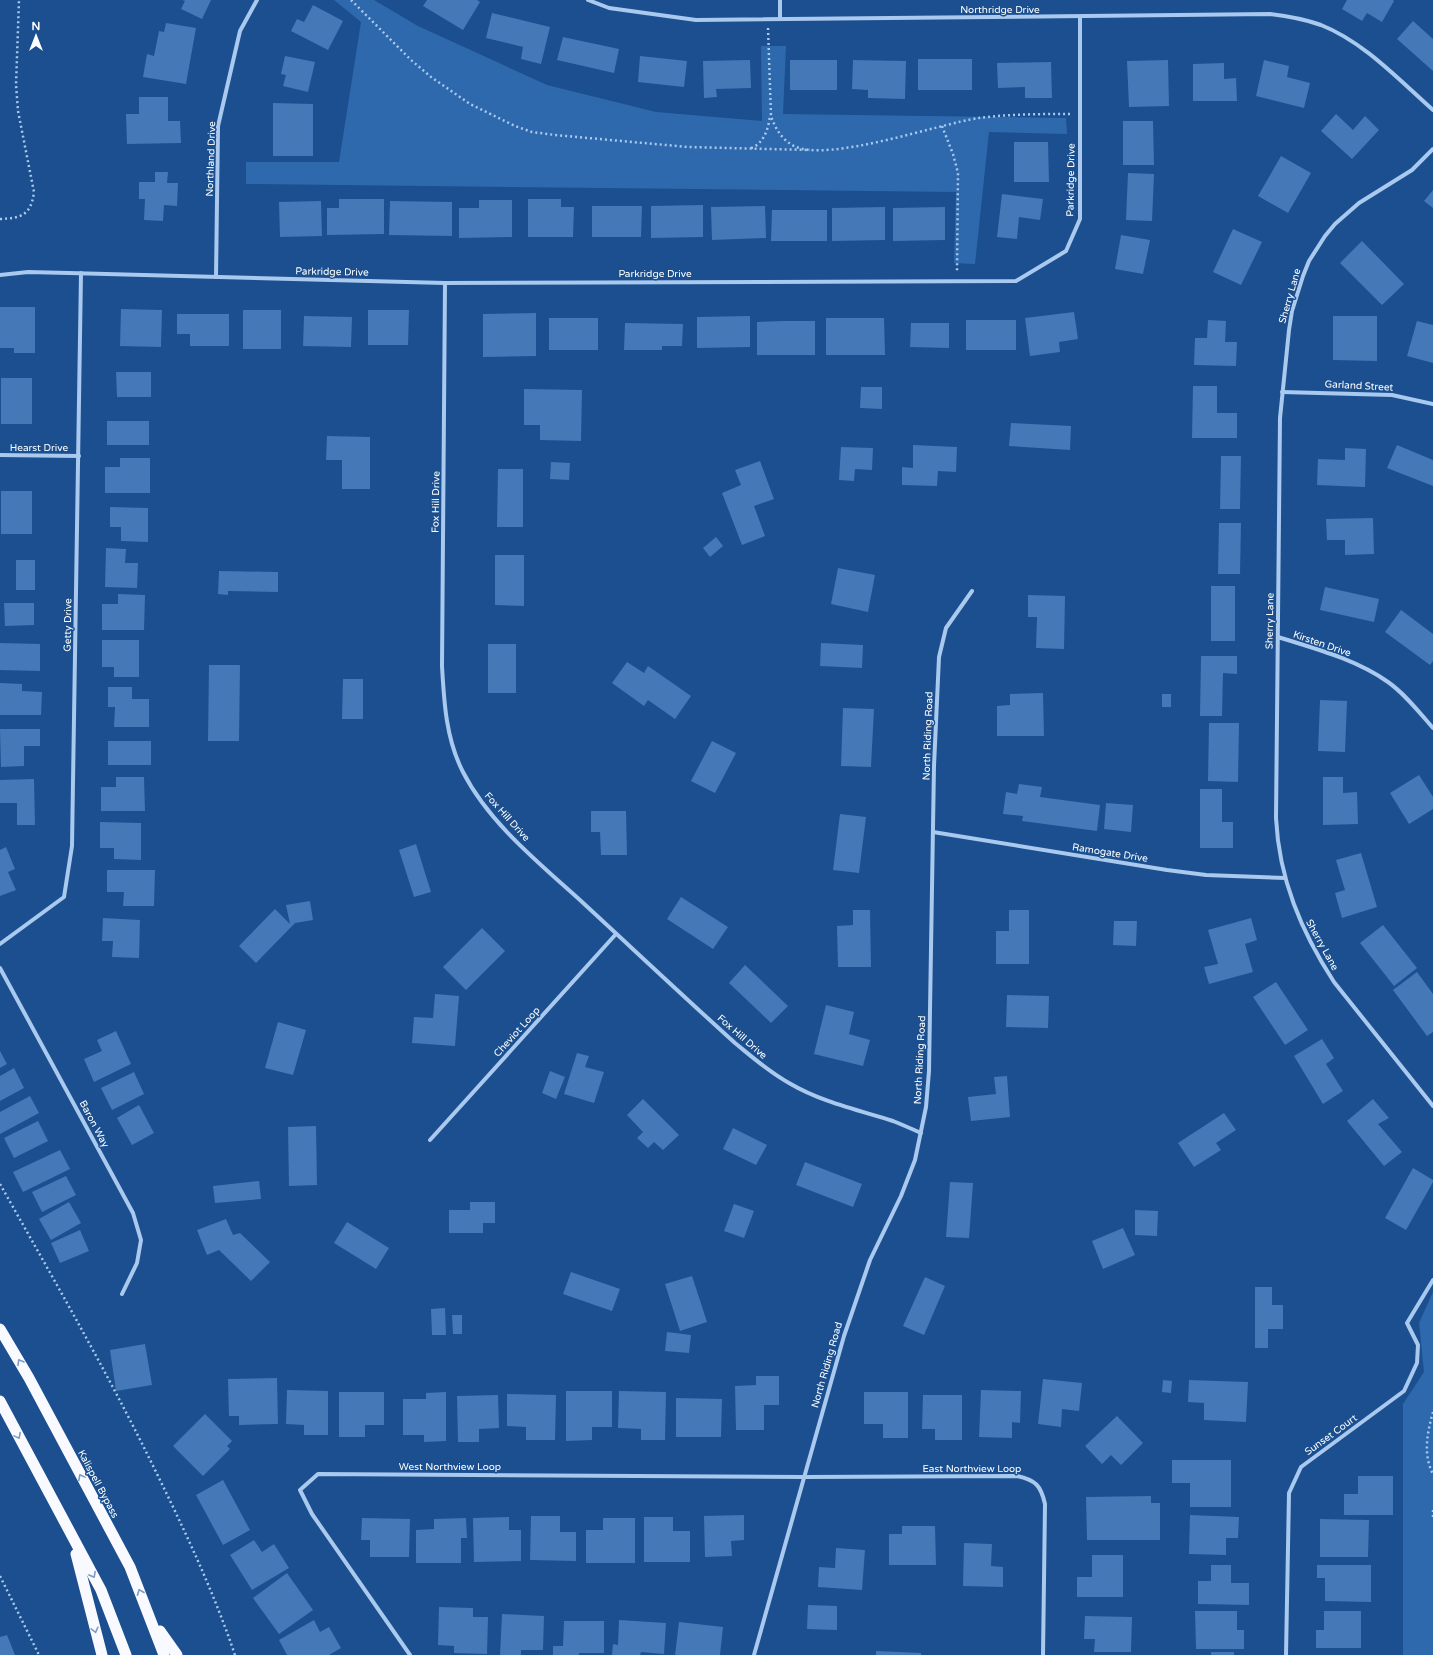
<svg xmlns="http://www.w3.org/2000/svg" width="1433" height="1655" viewBox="0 0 1433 1655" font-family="'Varela Round',sans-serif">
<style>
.green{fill:#2e69ad}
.building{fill:#4478b7}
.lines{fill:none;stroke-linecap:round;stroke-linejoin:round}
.path{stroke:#a9c9ee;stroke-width:2.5;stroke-dasharray:2 3;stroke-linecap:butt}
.minor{stroke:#a9c9ee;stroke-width:4}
.trunk{stroke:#f8faff;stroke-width:11}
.oneway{stroke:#7e9cc1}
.labels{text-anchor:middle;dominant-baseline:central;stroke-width:3;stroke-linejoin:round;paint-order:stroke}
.street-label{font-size:10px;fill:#fff;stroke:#1b4f8f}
</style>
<rect width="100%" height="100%" fill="#1b4f8f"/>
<g class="green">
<polygon points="334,0 374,0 418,26 547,85 656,112 762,121 761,46 786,46 783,114 1066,118 1067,134 989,132 975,264 954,263 956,192 246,184 246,162 339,162 361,22"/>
<polygon points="1433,1292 1433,1655 1403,1655 1403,1404 1424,1372 1419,1323"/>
</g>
<g class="building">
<polygon points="182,0 211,0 202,19 181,9 185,1"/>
<polygon points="427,0 477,0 480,2 463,30 423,6"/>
<polygon points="1347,0 1393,0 1394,1 1382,22 1367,13 1362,21 1342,9"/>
<polygon points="313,5 343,21 328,50 291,31 297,19 304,22"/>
<polygon points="492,13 550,27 541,64 521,59 523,47 486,38"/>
<polygon points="1413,21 1433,39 1433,71 1397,39"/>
<polygon points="166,23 196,28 186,84 143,77 147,54 154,56 159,31 164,32"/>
<polygon points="563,37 619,49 614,73 557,60"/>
<polygon points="285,56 315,62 308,92 283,86 286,75 281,74"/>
<polygon points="640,56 687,61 684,87 638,82"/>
<rect x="918" y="59" width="54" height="31"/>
<polygon points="750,60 751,88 716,89 717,97 704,98 703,61"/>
<rect x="790" y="60" width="47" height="30"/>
<polygon points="853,60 906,61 905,99 868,98 868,90 852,89"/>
<polygon points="1168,60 1169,106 1129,107 1127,61"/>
<polygon points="1264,60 1289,66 1287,77 1310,83 1304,108 1256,96"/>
<polygon points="1051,62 1052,98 1025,98 1025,87 998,88 997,63"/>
<polygon points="1224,63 1224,79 1236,78 1237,101 1193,101 1193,64"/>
<polygon points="139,97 168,97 168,121 180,121 181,143 127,144 126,114 139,114"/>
<polygon points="273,103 313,104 313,156 273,156"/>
<polygon points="1336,114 1353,130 1365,116 1379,130 1352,159 1321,131"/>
<polygon points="1123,121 1153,121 1154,165 1123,165"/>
<polygon points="1014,142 1048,142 1049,182 1014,182"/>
<polygon points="1281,156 1311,173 1288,213 1258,196"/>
<polygon points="155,172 168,172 167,183 178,183 177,206 164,205 163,221 144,220 145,199 139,199 139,182 155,182"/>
<polygon points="1128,173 1154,174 1152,221 1126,220"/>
<polygon points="1433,190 1433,208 1424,201"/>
<polygon points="1002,194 1043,199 1040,220 1019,217 1017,239 997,237"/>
<polygon points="339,199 384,199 384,234 327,235 327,208 339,208"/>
<polygon points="528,199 561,199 561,207 574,207 573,237 528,237"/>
<polygon points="479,200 512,200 512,237 459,238 459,208 479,208"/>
<polygon points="321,201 322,236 280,237 279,202"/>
<polygon points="390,201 452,202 452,236 389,235"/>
<polygon points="703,205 703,237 651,238 651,206"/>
<polygon points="592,206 642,206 641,237 592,237"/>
<polygon points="765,206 766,238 712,240 711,207"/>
<polygon points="885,207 885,240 832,241 832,208"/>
<polygon points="945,207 945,240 893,241 893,208"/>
<polygon points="772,210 827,210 827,241 771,241"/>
<polygon points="1233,229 1262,242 1241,285 1213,272"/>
<polygon points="1121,235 1150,240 1143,274 1115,269"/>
<polygon points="1362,241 1404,284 1382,305 1340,263"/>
<polygon points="0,307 35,307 35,353 14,353 14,348 0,348"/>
<polygon points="121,309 162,310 161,347 120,346"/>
<rect x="243" y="310" width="38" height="39"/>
<polygon points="368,310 409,310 408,345 368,345"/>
<polygon points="1074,312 1078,339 1059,342 1060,352 1030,356 1025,318"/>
<polygon points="536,313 536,356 483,357 483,314"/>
<polygon points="177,314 229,314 229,346 190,346 190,334 177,334"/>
<polygon points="304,316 352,317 351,347 303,346"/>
<polygon points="750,316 750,347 697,348 697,317"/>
<polygon points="1333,316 1377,316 1377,361 1333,360"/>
<rect x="549" y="318" width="49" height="32"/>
<polygon points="826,318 884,318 885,355 826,355"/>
<rect x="966" y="320" width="50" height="30"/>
<polygon points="1208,320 1226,321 1225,342 1237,342 1236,366 1194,365 1195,338 1207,338"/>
<polygon points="783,321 815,321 815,355 757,355 757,322"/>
<polygon points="1417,321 1433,325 1433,363 1407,356"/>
<polygon points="625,323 683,324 682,346 662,346 662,350 624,350"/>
<polygon points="911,323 949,323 949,348 910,347"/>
<polygon points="116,372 151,372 151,397 117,397"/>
<rect x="1" y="378" width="31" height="46"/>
<polygon points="1193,386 1217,386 1217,413 1237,413 1237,438 1192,438"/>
<polygon points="861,387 882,387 882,409 860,408"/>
<polygon points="524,389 582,390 581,441 540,440 540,425 524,425"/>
<rect x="107" y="421" width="42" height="24"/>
<polygon points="1011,423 1071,426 1070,450 1009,446"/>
<polygon points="327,436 370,437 370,489 342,489 342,460 326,460"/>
<polygon points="913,445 957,447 956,472 938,471 937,486 902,485 902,467 913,468"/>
<polygon points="1397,445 1433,460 1433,486 1387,468"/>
<polygon points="841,447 873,448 872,470 855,469 854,481 839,480"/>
<polygon points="1345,448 1366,449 1365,487 1317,485 1318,459 1345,460"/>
<polygon points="1221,456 1241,456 1240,509 1220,509"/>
<polygon points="120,458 150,458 150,493 105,493 105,467 120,467"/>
<polygon points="760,461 774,499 754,506 765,536 742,545 722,493 741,485 735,470"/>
<polygon points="551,462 570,463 569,480 550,479"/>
<polygon points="498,469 523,469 523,527 497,527"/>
<rect x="1" y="491" width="31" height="43"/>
<polygon points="110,507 148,508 148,542 121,541 121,527 110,527"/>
<polygon points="1373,518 1374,554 1345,555 1345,540 1327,540 1326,519"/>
<polygon points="1219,523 1241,523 1240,574 1218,574"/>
<polygon points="716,537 723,546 710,557 703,548"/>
<polygon points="106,548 126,549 125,563 138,563 137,588 105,587"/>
<polygon points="495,555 524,555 524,606 495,605"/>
<rect x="16" y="560" width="19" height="30"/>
<polygon points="838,568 875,575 868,612 831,604"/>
<polygon points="219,571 278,572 278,592 228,591 228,595 218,594"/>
<rect x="1211" y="586" width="24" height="55"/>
<polygon points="1325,587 1379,599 1374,622 1320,610"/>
<polygon points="118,594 145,595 144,630 102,630 102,604 118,604"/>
<polygon points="1028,595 1065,596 1064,649 1036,648 1037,617 1028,617"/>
<polygon points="4,603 34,603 34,625 5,626"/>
<polygon points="1401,610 1433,634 1433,661 1430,665 1385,632"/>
<polygon points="102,640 139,640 139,677 114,677 114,667 102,667"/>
<polygon points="0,643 40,644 40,671 0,670"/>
<polygon points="821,643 863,645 862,668 820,666"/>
<rect x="488" y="644" width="28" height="49"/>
<polygon points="1201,656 1237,656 1237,674 1223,673 1222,716 1200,716"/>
<polygon points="627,662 644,673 648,666 691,696 675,719 648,700 644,706 612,683"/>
<polygon points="209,665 240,665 239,741 208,741"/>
<polygon points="343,679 363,679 363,719 342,719"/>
<polygon points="0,683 22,684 22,691 42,692 41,715 0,715"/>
<polygon points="108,687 132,687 132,699 149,699 149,727 114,727 115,707 108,707"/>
<polygon points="1043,693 1044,736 997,736 997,706 1010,705 1010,694"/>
<rect x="1162" y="694" width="9" height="13"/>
<polygon points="1320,700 1347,701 1345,752 1318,751"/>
<polygon points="843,708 874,709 871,767 841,766"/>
<polygon points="1209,723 1239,723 1238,782 1208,781"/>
<polygon points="0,729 40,729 40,746 24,746 24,766 1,767"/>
<rect x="108" y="741" width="43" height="24"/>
<polygon points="712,741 736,753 715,793 691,781"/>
<polygon points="1419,775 1433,797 1433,809 1409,824 1390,793"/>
<polygon points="116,777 144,777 145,811 101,811 101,787 116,787"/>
<polygon points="1323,777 1343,777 1343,793 1357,792 1358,824 1323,825"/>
<polygon points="34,779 35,825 17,825 17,803 0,803 0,780"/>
<polygon points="1019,784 1042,787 1040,797 1100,805 1097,831 1022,821 1023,816 1003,814 1006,792 1017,794"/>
<polygon points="1200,789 1222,789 1222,822 1233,822 1233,848 1200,848"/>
<polygon points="1106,803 1133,805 1131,832 1104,829"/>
<polygon points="591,811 626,811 627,855 601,855 600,832 591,832"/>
<polygon points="840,814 866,817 859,873 833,870"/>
<polygon points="100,822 141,823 141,860 114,859 114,848 100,848"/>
<polygon points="416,844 431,892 414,897 399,850"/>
<polygon points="6,847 15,869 8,872 16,890 0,896 0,850"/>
<polygon points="1361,853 1377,907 1342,918 1335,893 1345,890 1336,860"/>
<polygon points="107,870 155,870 154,906 123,906 124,892 107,892"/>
<polygon points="681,897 728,927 713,949 667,919"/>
<polygon points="310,901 313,920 295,923 256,963 239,946 275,909 290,924 286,905"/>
<polygon points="853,910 870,910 871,967 838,967 837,926 853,925"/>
<polygon points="1009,910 1029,910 1029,964 996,964 996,931 1009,931"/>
<polygon points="103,918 140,920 139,958 112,957 113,941 102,941"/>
<polygon points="1251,918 1257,940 1245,944 1253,972 1209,984 1204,967 1218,964 1208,930"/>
<polygon points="1114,921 1137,921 1136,946 1113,945"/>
<polygon points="1383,925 1417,968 1394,986 1360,943"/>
<polygon points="482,928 505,951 466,990 443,967"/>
<polygon points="745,965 788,1006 771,1023 729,983"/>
<polygon points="1417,972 1433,994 1433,1032 1427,1036 1393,990"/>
<polygon points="1276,982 1308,1030 1285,1045 1253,997"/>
<polygon points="435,994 459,996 455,1046 412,1043 414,1017 433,1018"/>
<polygon points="1007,995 1049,996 1048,1028 1006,1027"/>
<polygon points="826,1005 854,1012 849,1034 870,1040 863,1066 814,1054"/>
<polygon points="278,1022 306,1030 293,1075 265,1068"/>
<polygon points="116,1031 131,1064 94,1082 84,1059 102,1051 97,1040"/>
<polygon points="1322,1039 1334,1058 1326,1064 1343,1091 1323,1104 1294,1056"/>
<polygon points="0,1051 7,1064 0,1068"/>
<polygon points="577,1053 589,1056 585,1067 604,1072 594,1103 564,1094"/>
<polygon points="14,1068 24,1088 0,1101 0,1076"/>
<polygon points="550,1071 565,1077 556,1099 542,1093"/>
<polygon points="134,1072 144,1094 112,1110 101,1088"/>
<polygon points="1007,1076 1010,1117 971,1121 968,1097 996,1094 994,1077"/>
<polygon points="30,1096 39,1113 0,1134 0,1112"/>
<polygon points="643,1099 679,1135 663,1150 654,1142 648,1148 637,1138 643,1132 627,1115"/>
<polygon points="1373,1099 1389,1118 1378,1124 1402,1152 1384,1166 1347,1121"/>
<polygon points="139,1105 154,1133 132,1145 117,1118"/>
<polygon points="1224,1113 1236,1130 1216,1143 1221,1150 1194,1167 1178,1143"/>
<polygon points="38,1121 48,1141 14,1158 4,1138"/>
<polygon points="316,1126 317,1185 289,1186 288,1127"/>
<polygon points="733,1128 767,1145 756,1165 723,1149"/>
<polygon points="60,1150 70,1169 23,1192 13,1172"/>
<polygon points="805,1162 862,1184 853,1207 796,1185"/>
<polygon points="1413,1168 1433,1180 1433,1182 1406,1230 1385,1218"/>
<polygon points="66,1176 76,1195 42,1212 32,1192"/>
<polygon points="259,1181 261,1199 215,1203 213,1186"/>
<polygon points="950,1182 973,1183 969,1238 946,1237"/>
<polygon points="69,1202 81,1223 51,1240 39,1219"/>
<polygon points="470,1202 495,1202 495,1223 483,1223 483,1233 449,1233 449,1210 470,1210"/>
<polygon points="734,1204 754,1211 744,1238 724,1231"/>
<polygon points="1135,1210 1158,1211 1157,1236 1135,1235"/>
<polygon points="226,1219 233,1235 240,1233 270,1262 251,1281 219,1250 207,1255 197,1230"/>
<polygon points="347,1222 389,1248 376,1269 334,1243"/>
<polygon points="1123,1228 1135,1255 1103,1269 1092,1241"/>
<polygon points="80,1230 89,1251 60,1263 51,1243"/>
<polygon points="571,1272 620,1289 612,1311 563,1294"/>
<polygon points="692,1276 707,1322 680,1331 665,1284"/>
<polygon points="925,1277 945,1286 924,1335 903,1326"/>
<polygon points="1255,1287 1272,1287 1272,1305 1283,1305 1283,1329 1268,1329 1268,1348 1255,1348"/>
<polygon points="445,1308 446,1335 432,1335 431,1309"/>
<polygon points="452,1315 462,1315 462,1334 453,1334"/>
<polygon points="667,1332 691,1335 689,1353 665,1351"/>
<polygon points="145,1344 152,1385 116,1391 110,1350"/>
<polygon points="756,1376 779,1376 779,1405 764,1405 764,1430 736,1430 735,1386 756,1385"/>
<polygon points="277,1378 278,1424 239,1425 239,1416 229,1416 228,1379"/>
<polygon points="1043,1379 1082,1383 1079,1411 1062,1409 1061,1427 1038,1424"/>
<polygon points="1163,1380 1172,1381 1171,1393 1162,1392"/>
<polygon points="1189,1380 1248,1382 1246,1422 1204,1420 1204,1403 1188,1402"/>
<polygon points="287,1390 328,1391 328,1435 304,1435 304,1425 286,1424"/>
<polygon points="981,1390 1021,1391 1020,1423 1012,1422 1012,1438 979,1437"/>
<polygon points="566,1391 612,1391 612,1427 592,1427 592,1440 566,1441"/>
<polygon points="619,1391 666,1392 665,1440 641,1440 641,1429 618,1428"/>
<polygon points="339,1392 384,1392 384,1425 365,1425 365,1437 339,1437"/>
<polygon points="446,1392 446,1441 424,1442 424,1435 403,1435 403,1399 426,1399 426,1393"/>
<polygon points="864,1392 908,1392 908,1438 883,1438 883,1424 864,1424"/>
<polygon points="507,1394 556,1395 555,1440 526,1440 526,1427 507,1426"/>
<polygon points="498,1395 499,1428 479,1429 479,1442 458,1442 457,1396"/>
<polygon points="923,1395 962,1395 962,1440 935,1440 935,1429 922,1429"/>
<polygon points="676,1398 722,1399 721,1437 676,1437"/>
<polygon points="205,1414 232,1441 227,1446 230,1449 203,1476 173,1446"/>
<polygon points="1117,1416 1143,1443 1121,1465 1111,1455 1102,1464 1085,1446"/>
<polygon points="1172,1460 1231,1460 1231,1507 1190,1507 1190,1483 1172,1483"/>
<polygon points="1358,1476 1393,1476 1393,1515 1344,1515 1344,1494 1358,1494"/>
<polygon points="223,1480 250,1530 223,1545 196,1495"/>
<polygon points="1151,1496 1151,1503 1160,1503 1160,1540 1087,1540 1086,1497"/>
<polygon points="744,1515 744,1540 731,1541 732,1556 705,1557 704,1516"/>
<polygon points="1190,1515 1239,1517 1238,1538 1226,1538 1226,1555 1189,1554"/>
<polygon points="531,1516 560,1516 560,1532 576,1532 576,1561 530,1560"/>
<polygon points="509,1517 509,1530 521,1530 521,1561 474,1562 473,1518"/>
<polygon points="644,1517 673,1517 673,1531 690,1531 690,1562 644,1562"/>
<polygon points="362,1518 410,1519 409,1557 370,1557 370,1540 361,1540"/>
<polygon points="466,1518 467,1538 461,1538 461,1563 416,1563 416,1530 434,1529 434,1519"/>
<polygon points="603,1518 635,1518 635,1563 586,1563 586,1530 603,1530"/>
<polygon points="1320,1519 1369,1520 1368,1557 1320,1557"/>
<polygon points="902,1526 935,1526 936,1565 889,1565 889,1534 902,1534"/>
<polygon points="254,1540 262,1552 274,1544 289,1568 252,1590 230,1555"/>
<polygon points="964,1543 992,1544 991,1566 1003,1567 1003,1587 963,1586"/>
<polygon points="836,1548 865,1550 862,1590 818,1587 819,1567 835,1568"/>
<polygon points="1092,1555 1123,1555 1123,1597 1077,1597 1077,1577 1092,1577"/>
<polygon points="1211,1565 1231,1565 1231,1583 1249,1583 1249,1605 1198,1604 1198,1581 1211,1581"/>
<polygon points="1317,1565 1371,1565 1371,1602 1325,1601 1325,1578 1317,1578"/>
<polygon points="287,1573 313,1610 279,1634 253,1598"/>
<polygon points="808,1605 837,1606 837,1630 807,1629"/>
<polygon points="439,1607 473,1608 473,1617 488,1617 487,1654 454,1653 454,1646 438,1645"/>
<polygon points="1195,1611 1237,1611 1237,1630 1244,1630 1244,1649 1196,1649"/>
<polygon points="1324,1611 1361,1611 1361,1648 1316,1648 1316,1630 1324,1630"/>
<polygon points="502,1614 544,1616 543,1650 521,1650 521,1655 500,1655"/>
<polygon points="1085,1616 1132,1617 1131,1652 1094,1652 1095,1639 1084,1639"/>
<polygon points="314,1620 320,1632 329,1627 341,1648 329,1655 287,1655 279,1640"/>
<polygon points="619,1620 666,1623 664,1654 641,1652 640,1655 612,1655 613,1644 618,1645"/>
<polygon points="564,1621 604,1621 604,1653 579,1653 579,1655 553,1655 553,1646 563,1646"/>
<polygon points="679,1622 723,1627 720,1655 675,1655"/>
<polygon points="7,1635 15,1655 0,1655 0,1637"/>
<polygon points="876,1651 921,1653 921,1655 876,1655"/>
<rect x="1211" y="1652" width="23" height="3"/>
</g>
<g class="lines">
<g class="path">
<polyline points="351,0 411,60 431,77 470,104 515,126 532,132 555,135 688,147 810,150"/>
<path d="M768 28 771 116C775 128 782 140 794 146 828 163 938 124 979 118 1009 114 1040 114 1070 114"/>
<polyline points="942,126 953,154 958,173 957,273"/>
<path d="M751 148C764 144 769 127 770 115"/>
<path d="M0 219C22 218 31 215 34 192L18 111 16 85 19 0"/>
<path d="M0 1184C54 1280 109 1375 157 1474 186 1533 214 1593 235 1655"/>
<path d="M1433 1412C1427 1433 1423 1455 1433 1474"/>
<polyline points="1433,1510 1433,1517"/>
<polyline points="0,1576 39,1655"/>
</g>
<g class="minor">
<path d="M588 0 609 8 696 20 1270 14C1287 16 1304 19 1321 25 1364 42 1399 80 1433 110"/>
<polyline points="780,0 780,19"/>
<path d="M1433 149 1412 170 1359 203 1335 224 1325 236 1309 261 1303 276 1292 311 1289 330 1280 418 1276 818C1279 879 1301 931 1334 982L1433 1106"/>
<polyline points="0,275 28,272 69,273 445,283 1016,281 1066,251 1080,219 1080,17"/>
<polyline points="216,277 218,126 240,31 257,0"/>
<path d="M445 283 442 666C444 702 446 739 463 772 489 823 539 863 581 901 632 948 683 996 735 1043 752 1057 769 1072 789 1083 821 1102 858 1110 893 1121 903 1125 912 1129 921 1133"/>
<polyline points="1282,392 1392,395 1433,404"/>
<polyline points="0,455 79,456"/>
<path d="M1278 637C1316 649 1355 659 1388 682 1405 694 1419 712 1433 728"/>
<polyline points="933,832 1167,870 1206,875 1285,878"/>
<polyline points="0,944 64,897 72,846 81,273"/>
<polyline points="0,968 133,1213 141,1240 137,1263 122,1294"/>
<polyline points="430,1140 616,934"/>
<path d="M410 1655 312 1514 300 1490 318 1474 804 1477 1017 1476C1036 1480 1041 1486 1045 1504L1043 1655"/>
<polyline points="754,1655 844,1336 870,1260 901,1196 915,1160 926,1107 929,1071 934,766 939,657 946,628 972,591"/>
<polyline points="1286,1655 1289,1493 1301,1467 1404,1391 1417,1363 1418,1345 1407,1323 1433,1280"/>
</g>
<g class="trunk">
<polyline points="0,1329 29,1378 130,1567 164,1655"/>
<polyline points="0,1401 101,1590 126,1655"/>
<polyline points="76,1554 102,1655"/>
<polyline points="160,1631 177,1655"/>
</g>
</g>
<defs><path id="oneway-chevron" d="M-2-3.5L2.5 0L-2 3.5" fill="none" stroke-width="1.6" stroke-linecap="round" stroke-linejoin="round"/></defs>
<g class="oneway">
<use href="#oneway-chevron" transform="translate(20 1362) rotate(-120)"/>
<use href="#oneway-chevron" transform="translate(18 1436) rotate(62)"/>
<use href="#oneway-chevron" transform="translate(81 1477) rotate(-118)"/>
<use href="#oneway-chevron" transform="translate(93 1575) rotate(61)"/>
<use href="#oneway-chevron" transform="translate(140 1592) rotate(-112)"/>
<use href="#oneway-chevron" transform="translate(95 1630) rotate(76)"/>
</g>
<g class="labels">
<g class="street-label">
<text x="1000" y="10">Northridge Drive</text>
<text transform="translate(211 159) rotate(-88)">Northland Drive</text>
<text transform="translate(1071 180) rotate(-89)">Parkridge Drive</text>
<text transform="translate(332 272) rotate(1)">Parkridge Drive</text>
<text x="655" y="274">Parkridge Drive</text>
<text transform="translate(1290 296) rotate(-74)">Sherry Lane</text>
<text transform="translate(1359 386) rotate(3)">Garland Street</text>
<text x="39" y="448">Hearst Drive</text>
<text transform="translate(436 502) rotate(-89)">Fox Hill Drive</text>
<text transform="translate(1270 621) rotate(-89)">Sherry Lane</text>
<text transform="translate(68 625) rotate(-89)">Getty Drive</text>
<text transform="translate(1322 644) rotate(19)">Kirsten Drive</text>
<text transform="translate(928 736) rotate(-88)">North Riding Road</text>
<text transform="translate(507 817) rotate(48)">Fox Hill Drive</text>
<text transform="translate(1110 853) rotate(9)">Ramogate Drive</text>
<text transform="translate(1322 945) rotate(61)">Sherry Lane</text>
<text transform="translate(517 1032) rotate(-48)">Cheviot Loop</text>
<text transform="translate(742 1037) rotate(41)">Fox Hill Drive</text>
<text transform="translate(920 1060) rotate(-87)">North Riding Road</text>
<text transform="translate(94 1124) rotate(62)">Baron Way</text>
<text transform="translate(827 1365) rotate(-74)">North Riding Road</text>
<text transform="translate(1331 1435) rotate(-36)">Sunset Court</text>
<text x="450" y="1467">West Northview Loop</text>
<text x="972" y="1469">East Northview Loop</text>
<text transform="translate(98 1484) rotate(62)">Kalispell Bypass</text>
</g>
</g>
<g transform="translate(36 36)" stroke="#1b4f8f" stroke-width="3" paint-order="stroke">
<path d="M0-3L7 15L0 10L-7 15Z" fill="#ffffff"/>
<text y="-6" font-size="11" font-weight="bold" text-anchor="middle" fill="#ffffff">N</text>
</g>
</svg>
